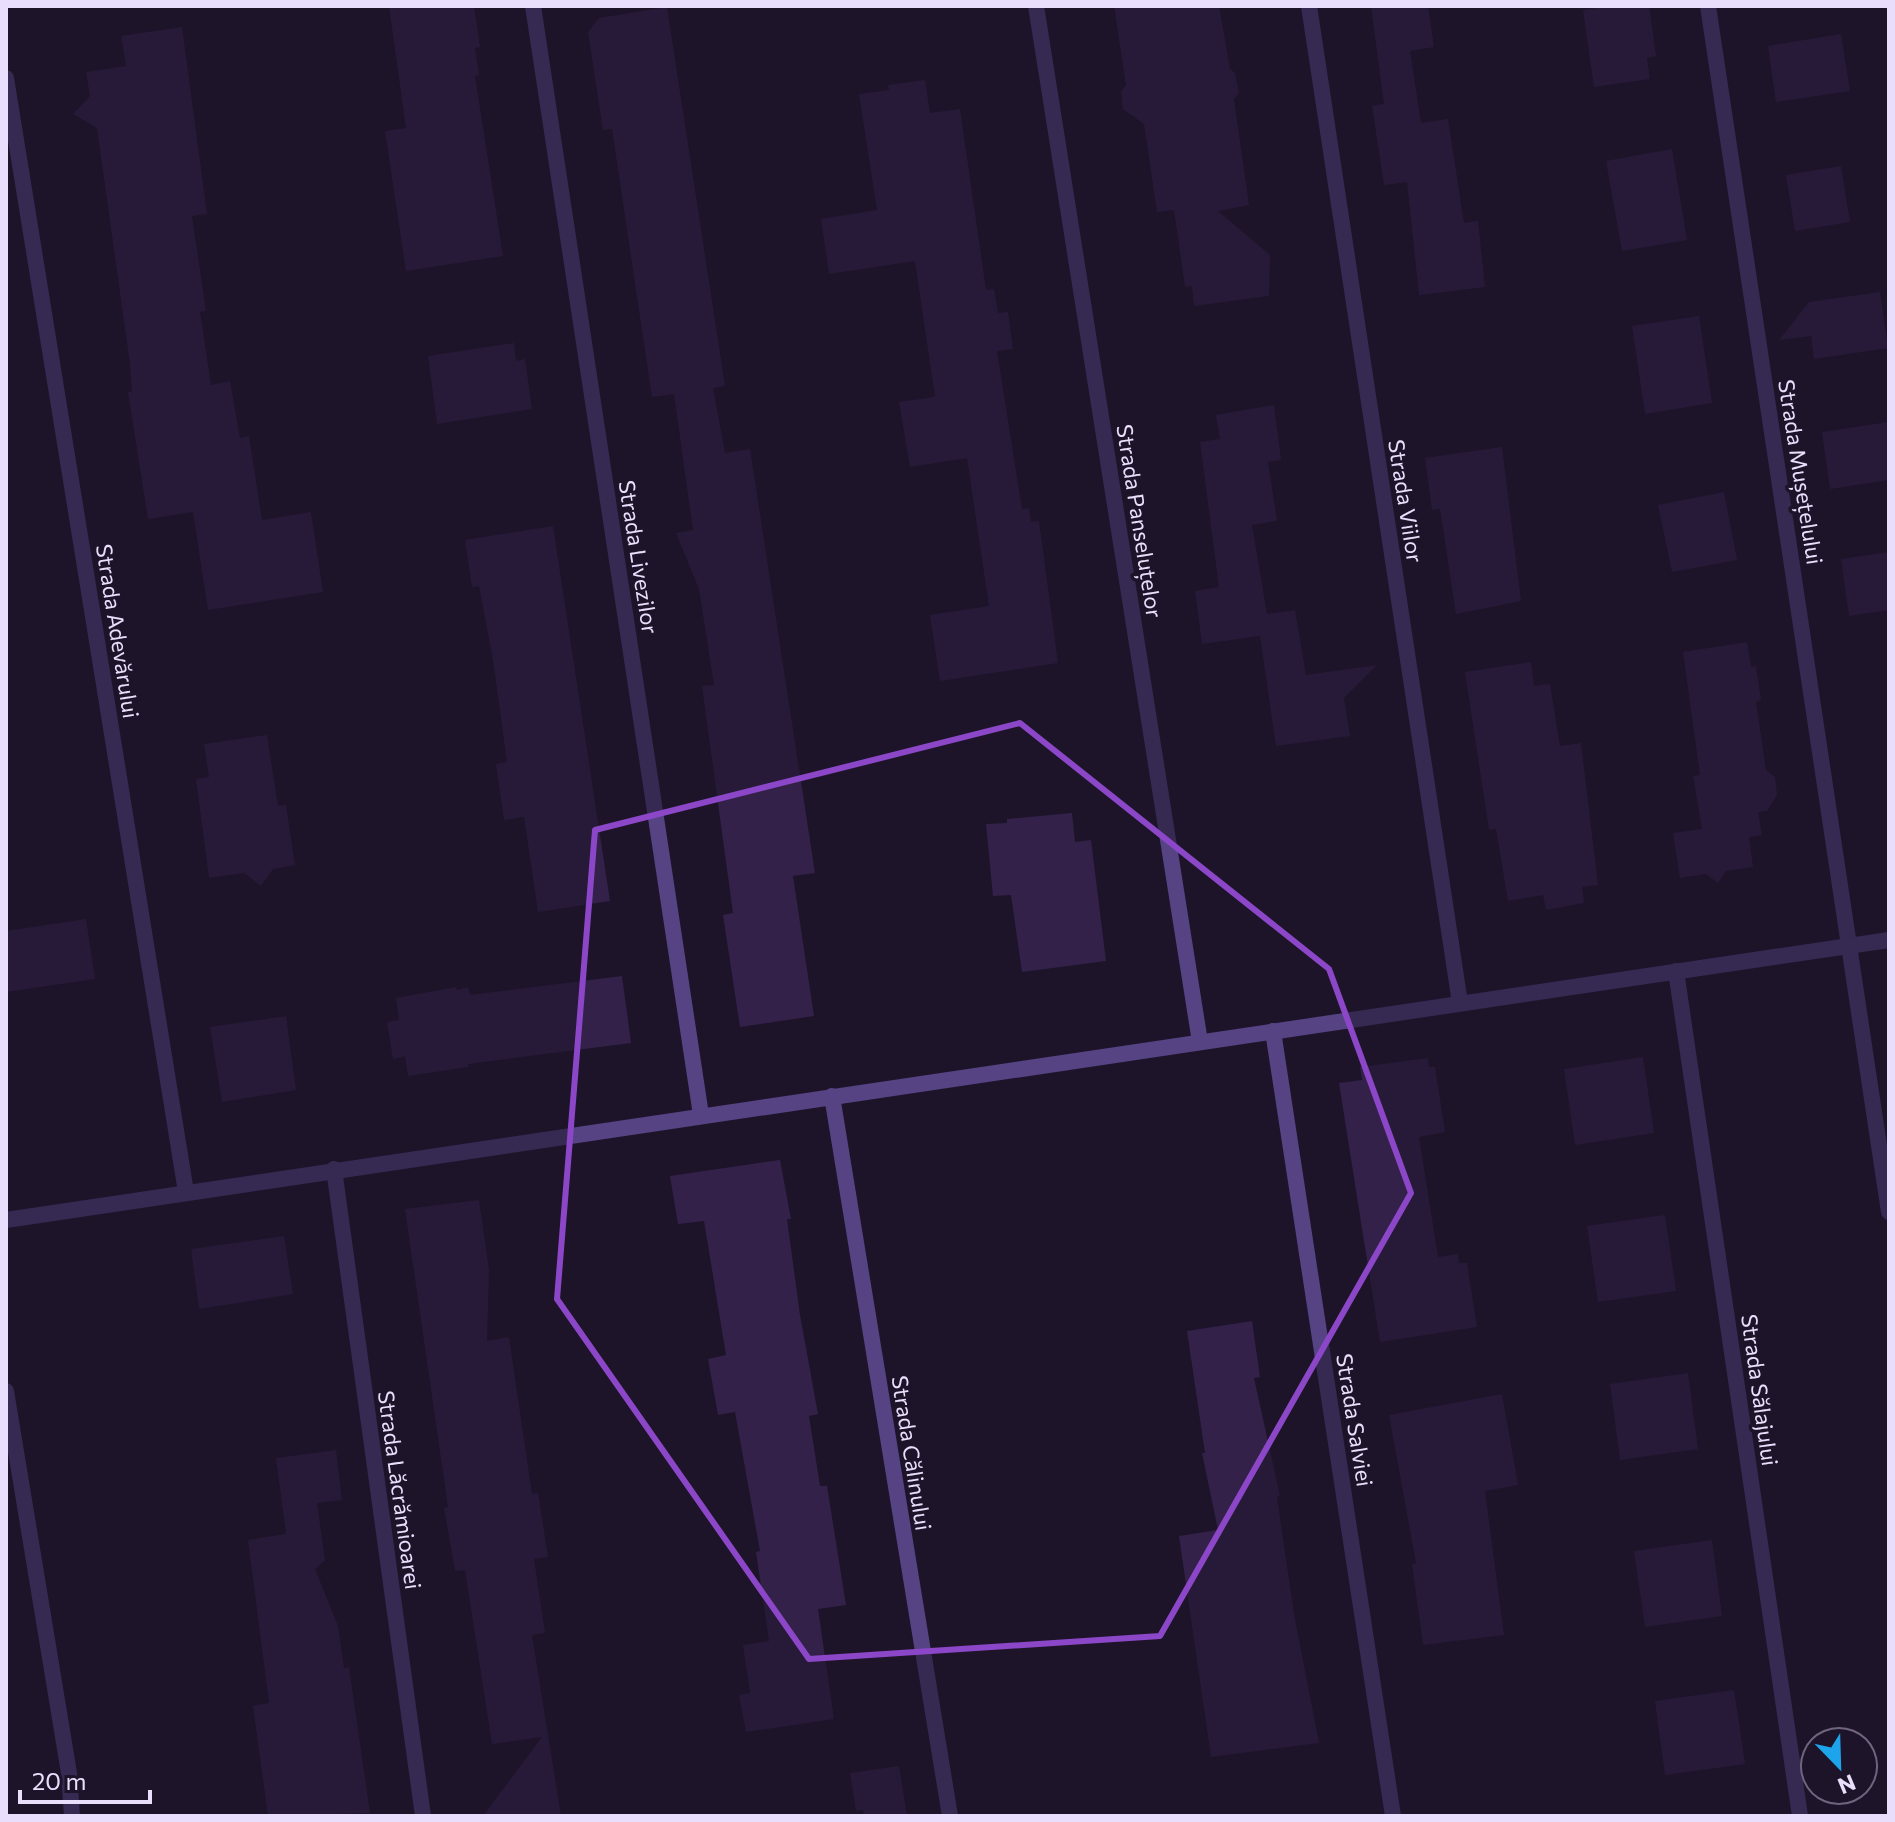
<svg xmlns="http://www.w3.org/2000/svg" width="1895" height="1822" viewBox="0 0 1895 1822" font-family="Commissioner,sans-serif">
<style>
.building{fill:#332149}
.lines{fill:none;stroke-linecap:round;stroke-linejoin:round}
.street{stroke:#554384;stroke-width:16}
.marked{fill:none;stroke:#8c47c8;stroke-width:6;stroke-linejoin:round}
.labels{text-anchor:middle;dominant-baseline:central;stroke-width:7;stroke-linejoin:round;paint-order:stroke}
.street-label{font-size:22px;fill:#e9dffc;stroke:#1d142a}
</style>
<rect width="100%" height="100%" fill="#1d142a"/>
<g class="building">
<polygon points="389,6 474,6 480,47 475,48 479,75 475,76 503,256 406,271 385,131 406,128"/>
<polygon points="1114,6 1219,6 1230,69 1235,73 1239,93 1234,99 1249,205 1218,211 1270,255 1269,296 1194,306 1192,286 1185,287 1174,210 1157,212 1144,124 1123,109 1121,92 1126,85"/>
<polygon points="1371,6 1428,6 1434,47 1410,51 1421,123 1448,119 1464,223 1478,221 1485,287 1419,295 1407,182 1384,185 1372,106 1384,104"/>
<polygon points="1610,6 1649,6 1656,56 1647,58 1650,79 1594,87 1583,10"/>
<polygon points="667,7 725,386 713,388 725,453 750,449 815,873 793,876 814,1016 740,1027 723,915 733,913 702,686 714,685 699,589 676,533 693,530 674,394 652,397 612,129 603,130 588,32 599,18"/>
<polygon points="182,27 207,214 192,216 206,311 200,312 211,385 230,381 240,438 249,436 262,520 311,512 323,592 208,610 193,512 148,519 128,392 132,391 130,364 97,128 73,114 90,96 86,72 126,66 121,36"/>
<polygon points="1841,34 1850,91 1776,102 1768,46"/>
<polygon points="925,80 930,113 960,109 986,290 994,289 998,313 1008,312 1013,349 997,351 1022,509 1029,508 1031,522 1039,521 1058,663 940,681 930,615 989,606 967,458 910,467 899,402 935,397 915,261 829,274 821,219 877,210 859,94 889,90 888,85"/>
<polygon points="1672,149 1687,240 1622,251 1606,161"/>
<polygon points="1841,166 1850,222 1795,231 1786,175"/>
<polygon points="1880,292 1888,348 1814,359 1811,336 1779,340 1809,302"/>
<polygon points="1699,316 1712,403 1645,414 1632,326"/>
<polygon points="514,343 516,361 525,359 532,409 437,424 428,356"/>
<polygon points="1274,405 1281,460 1268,462 1277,521 1252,525 1267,614 1295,610 1306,675 1377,665 1344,698 1350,736 1276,746 1260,636 1202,644 1195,591 1219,587 1200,442 1220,439 1216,415"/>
<polygon points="1889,422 1889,480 1830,489 1822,432"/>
<polygon points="1502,447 1521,601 1456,614 1440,509 1432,510 1425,458"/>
<polygon points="1724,492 1737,560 1672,572 1658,505"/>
<polygon points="553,526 610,901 538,912 524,817 504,820 496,764 507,762 493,660 479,586 472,587 465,540"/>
<polygon points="1889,552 1889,610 1849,616 1841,559"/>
<polygon points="1747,642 1751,667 1756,666 1761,700 1756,702 1766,770 1775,777 1777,795 1767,811 1758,812 1762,835 1749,837 1753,867 1726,871 1718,883 1706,874 1680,878 1673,833 1702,829 1693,776 1700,775 1683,652"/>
<polygon points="1531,662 1534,686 1550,684 1560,746 1581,743 1598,885 1582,887 1584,903 1546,910 1543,895 1508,901 1496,829 1489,830 1465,672"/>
<polygon points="267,735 278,806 286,805 295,865 273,869 261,886 244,873 209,878 196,779 209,777 204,744"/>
<polygon points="1072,813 1075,842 1091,840 1106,961 1022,972 1011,895 993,896 986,824 1007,823 1007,819"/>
<polygon points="86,919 95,979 6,992 6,931"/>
<polygon points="622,976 631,1043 468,1064 468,1067 408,1076 405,1056 393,1059 387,1022 399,1020 396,998 456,987 457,990 468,987 470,995"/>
<polygon points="286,1016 296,1090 222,1102 210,1027"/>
<polygon points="1643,1057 1654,1133 1575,1145 1564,1069"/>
<polygon points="1428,1058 1429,1067 1435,1067 1445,1132 1419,1137 1438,1257 1458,1254 1459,1263 1467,1263 1477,1327 1380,1342 1339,1083 1362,1080 1360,1067"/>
<polygon points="780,1160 791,1219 787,1219 800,1315 818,1414 809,1416 820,1486 827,1486 846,1605 818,1609 834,1719 746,1732 739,1695 750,1693 743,1645 769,1641 756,1552 760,1551 735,1412 718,1415 708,1359 726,1355 704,1221 678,1224 670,1176"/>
<polygon points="479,1200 489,1270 487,1341 509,1337 532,1494 538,1493 548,1557 534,1559 545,1633 532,1635 561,1816 483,1816 542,1737 492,1744 465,1570 455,1571 444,1508 448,1507 405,1209"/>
<polygon points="1665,1215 1676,1291 1598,1302 1587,1226"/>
<polygon points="284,1236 293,1294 199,1309 191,1249"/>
<polygon points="1252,1321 1260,1377 1254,1378 1280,1496 1277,1497 1294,1614 1319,1743 1211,1757 1179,1536 1218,1530 1202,1453 1205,1453 1187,1331"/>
<polygon points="1688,1373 1698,1449 1620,1460 1610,1384"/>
<polygon points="1502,1394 1518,1485 1485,1491 1504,1635 1423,1645 1412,1564 1416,1563 1389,1415"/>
<polygon points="336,1450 342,1500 317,1503 325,1560 315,1569 338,1626 344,1668 349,1667 370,1813 268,1816 253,1706 269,1703 248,1540 286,1534 276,1458"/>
<polygon points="1712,1540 1722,1616 1645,1627 1634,1551"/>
<polygon points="1734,1690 1745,1764 1665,1775 1655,1701"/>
<polygon points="899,1766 907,1816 864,1816 863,1810 856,1811 850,1773"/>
</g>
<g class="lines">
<g class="street">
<polyline points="533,6 701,1115"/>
<polyline points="1036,6 1200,1042"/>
<polyline points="1309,6 1460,1003"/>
<polyline points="1708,6 1889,1212"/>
<polyline points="6,78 186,1192"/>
<polyline points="1676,971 1800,1816"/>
<polyline points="1273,1031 1393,1816"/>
<polyline points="832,1096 950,1816"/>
<polyline points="334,1169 423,1816"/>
<polyline points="6,1220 1889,940"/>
<polyline points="6,1391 69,1773 72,1816"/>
</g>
</g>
<path d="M0 0H1895V1822H0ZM1020 723 1329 969 1411 1193 1160 1636 809 1659 557 1299 595 830Z" fill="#1d142a" fill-opacity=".55" fill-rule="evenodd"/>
<path class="marked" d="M1020 723 1329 969 1411 1193 1160 1636 809 1659 557 1299 595 830Z"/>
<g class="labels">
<g class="street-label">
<text transform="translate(1801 472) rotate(81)">Strada Mușețelului</text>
<text transform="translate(1406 501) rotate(81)">Strada Viilor</text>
<text transform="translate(1140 521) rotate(81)">Strada Panseluțelor</text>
<text transform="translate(639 557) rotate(81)">Strada Livezilor</text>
<text transform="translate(118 631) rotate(81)">Strada Adevărului</text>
<text transform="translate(1760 1390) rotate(82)">Strada Sălajului</text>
<text transform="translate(1355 1420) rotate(81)">Strada Salviei</text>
<text transform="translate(912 1453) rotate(81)">Strada Călinului</text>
<text transform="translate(400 1490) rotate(82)">Strada Lăcrămioarei</text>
</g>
</g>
<rect width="1895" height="1822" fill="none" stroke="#e9dffc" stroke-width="16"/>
<g transform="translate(1839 1766) rotate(157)"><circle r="38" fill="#1d142a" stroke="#6f657e" stroke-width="2"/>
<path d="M0-6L14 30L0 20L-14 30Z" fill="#1da4eb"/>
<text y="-12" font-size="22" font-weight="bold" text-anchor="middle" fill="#e9dffc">N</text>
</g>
<path d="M20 1790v12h130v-12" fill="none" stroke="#e9dffc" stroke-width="4"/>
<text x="32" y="1790" font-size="24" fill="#e9dffc" stroke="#1d142a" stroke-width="6" paint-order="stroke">20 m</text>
</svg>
